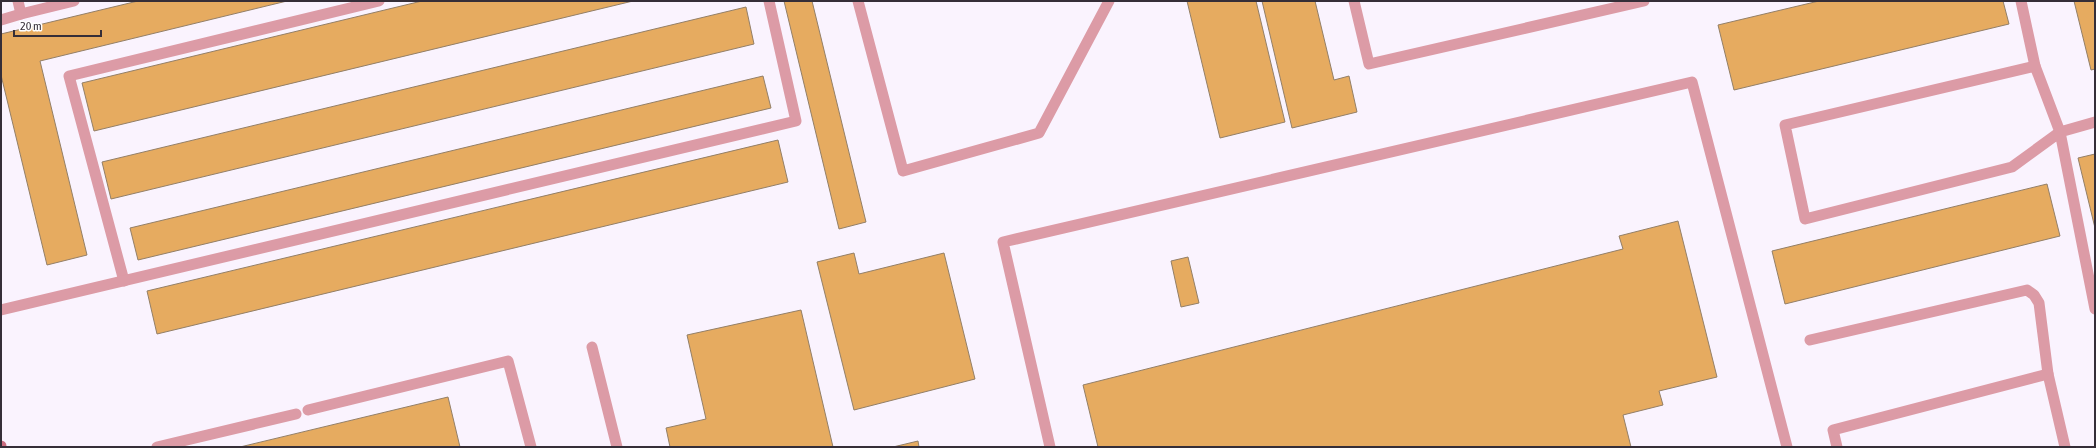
<svg xmlns="http://www.w3.org/2000/svg" width="2096" height="448" viewBox="0 0 2096 448" font-family="'Asap Condensed',sans-serif">
<style>
.building{fill:#e6ab60;stroke:#937f67}
.lines{fill:none;stroke-linecap:round;stroke-linejoin:round}
.service{stroke:#dc9ba6;stroke-width:11}
.secondary{stroke:#ca6c7f;stroke-width:11}
</style>
<rect width="100%" height="100%" fill="#faf3fe"/>
<g class="building">
<polygon points="138,1 287,1 40,61 87,255 47,265 1,75 1,34"/>
<polygon points="422,1 633,1 94,131 82,83"/>
<polygon points="784,1 812,1 866,222 839,229"/>
<polygon points="1187,1 1256,1 1285,122 1220,138"/>
<polygon points="1262,1 1315,1 1334,80 1349,76 1357,112 1292,128"/>
<polygon points="1819,1 2003,1 2009,24 1734,90 1718,25"/>
<polygon points="2074,1 2095,1 2095,69 2091,70"/>
<polygon points="746,7 754,44 111,199 102,162"/>
<polygon points="763,76 771,108 138,260 130,228"/>
<polygon points="778,140 788,182 157,334 147,291"/>
<polygon points="2095,154 2095,228 2078,158"/>
<polygon points="2047,184 2060,236 1785,304 1772,251"/>
<polygon points="1678,221 1717,377 1659,391 1663,405 1623,415 1631,447 1098,447 1083,385 1623,249 1619,236"/>
<polygon points="854,253 859,274 944,253 975,379 854,410 817,262"/>
<polygon points="1188,257 1199,303 1181,307 1171,261"/>
<polygon points="801,310 833,447 670,447 666,428 706,419 687,335"/>
<polygon points="448,397 460,447 240,447"/>
<polygon points="918,441 919,447 893,447"/>
</g>
<g class="lines">
<g class="service">
<polyline points="18,1 21,14 74,1"/>
<polyline points="858,1 903,171 1039,133 1109,1"/>
<polyline points="1354,1 1369,64 1644,1"/>
<polyline points="2021,1 2035,66"/>
<polyline points="1,20 21,14"/>
<polyline points="2095,122 2060,132 2012,167 1805,219 1785,125 2035,66 2060,132 2095,309"/>
<polyline points="124,281 69,76 379,1"/>
<polyline points="1,310 796,121 769,1"/>
<polyline points="1810,340 2027,290 2034,295 2039,303 2048,374"/>
<polyline points="592,347 617,447"/>
<polyline points="308,410 508,361 531,447"/>
<polyline points="157,447 296,414"/>
<polyline points="1050,447 1003,242 1692,82 1787,447"/>
<polyline points="1837,447 1833,430 2048,374 2065,447"/>
</g>
<polyline class="secondary" points="1,446 1,447"/>
</g>
<rect width="2096" height="448" fill="none" stroke="#352e38" stroke-width="4"/>
<path d="M14 30v6h87v-6" fill="none" stroke="#352e38" stroke-width="2"/>
<text x="20" y="30" font-size="12" fill="#352e38" stroke="#ffffff" stroke-width="3" paint-order="stroke">20 m</text>
</svg>
